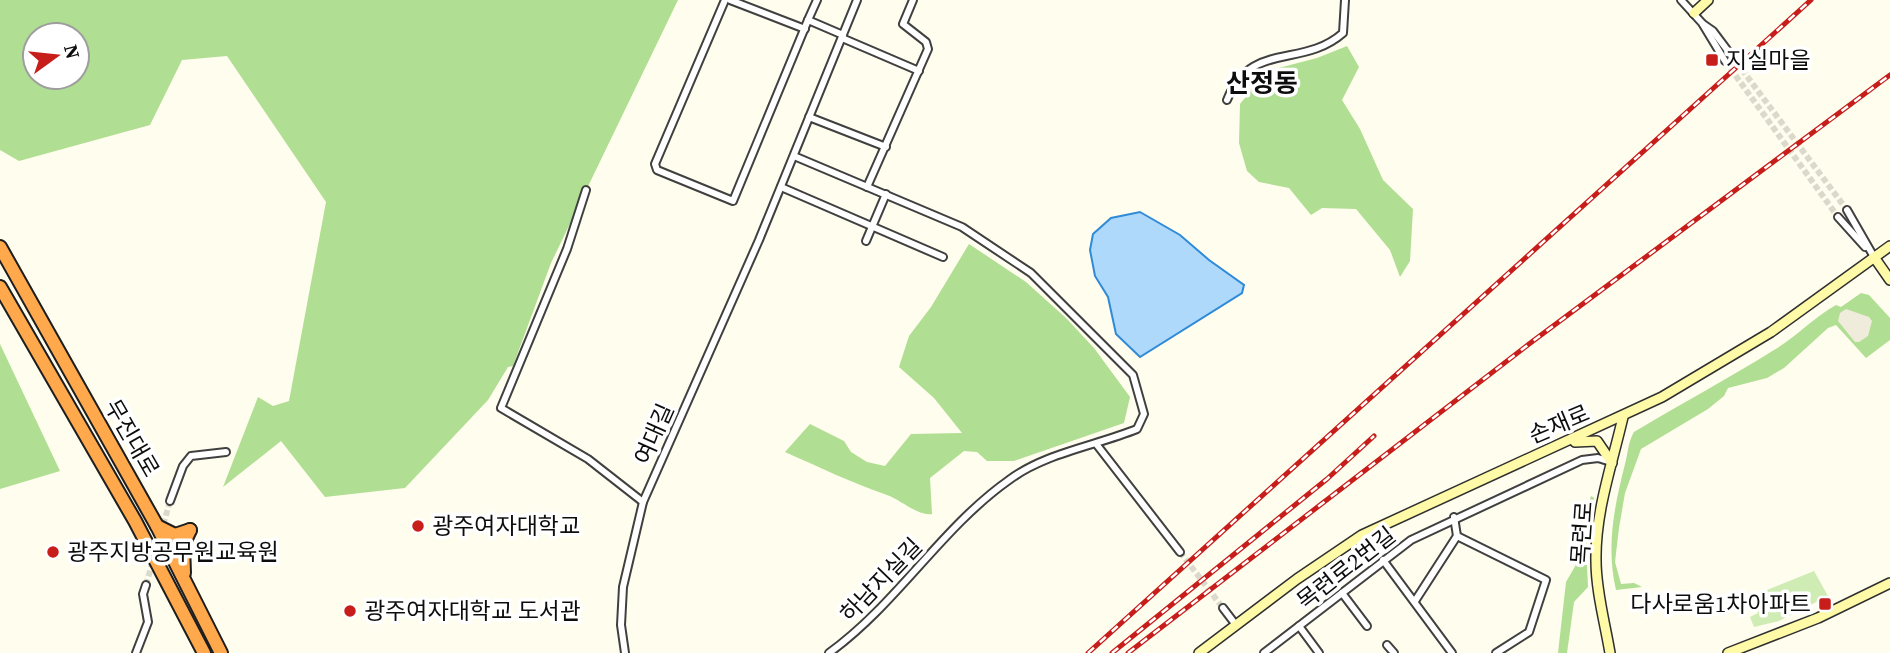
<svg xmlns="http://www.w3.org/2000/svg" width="1890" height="653" viewBox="0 0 1890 653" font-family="'Source Serif 4','Noto Sans KR',serif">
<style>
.green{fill:#ceecb4}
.forest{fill:#b0de92;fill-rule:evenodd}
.plaza{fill:#f0ecdc}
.water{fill:#aed9fb;stroke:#2f8ad7;stroke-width:2}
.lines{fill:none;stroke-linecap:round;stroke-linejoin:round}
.street-tunnel{stroke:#dbd9cb;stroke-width:6;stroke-dasharray:6 3;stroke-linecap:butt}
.street-casing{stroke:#404040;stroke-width:10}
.secondary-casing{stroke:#2f2f2f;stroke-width:12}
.highway-casing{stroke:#1e1e1e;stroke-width:16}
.street{stroke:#fff;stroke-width:6}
.secondary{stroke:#fffaa8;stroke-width:9}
.highway{stroke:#ffa84c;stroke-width:12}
.rail-casing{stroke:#c71d1b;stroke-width:5}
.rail{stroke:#fff;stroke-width:2.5;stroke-dasharray:8;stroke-linecap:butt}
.poi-dot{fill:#c71d1b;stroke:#fff;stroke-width:2.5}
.labels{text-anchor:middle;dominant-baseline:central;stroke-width:7;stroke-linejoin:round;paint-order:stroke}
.poi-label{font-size:23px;fill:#0d0d0d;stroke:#fff;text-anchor:start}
.street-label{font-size:23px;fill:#0d0d0d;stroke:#fff}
.quarter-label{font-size:26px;font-weight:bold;fill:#0d0d0d;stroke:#fff}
</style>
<rect width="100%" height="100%" fill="#fffded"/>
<polygon class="green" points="1814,571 1828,596 1779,621 1754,627 1750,617 1758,613 1754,604 1762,592"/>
<g class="forest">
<path d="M0 0H678L551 263 513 366 508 367 488 400 405 488 325 497 281 441 223 487 258 397 273 406 289 401 326 202 227 56 182 60 150 125 19 161 0 150ZM35 35H77V77H35Z"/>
<polygon points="1347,46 1359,67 1342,100 1360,129 1383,180 1413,209 1410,261 1400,277 1390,250 1356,209 1322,208 1311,215 1289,188 1259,182 1247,171 1239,143 1240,104 1267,71 1317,58"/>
<path d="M969 244 1026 282 1066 318 1094 348 1130 397 1124 423 1014 461H987L977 452 964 451 930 478 932 514C918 516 901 500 887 495 852 483 819 467 785 452L810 424 844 441 851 452 867 462 885 466 911 434 962 433 934 398 899 367 909 336 931 307Z"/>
<path d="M1861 293 1869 295 1890 318V340L1866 358 1836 325 1828 328 1784 368 1767 378 1728 388 1724 396 1708 409 1641 449 1625 493 1619 528 1615 562 1621 584 1634 583 1642 587 1616 590C1606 546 1614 508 1625 464 1628 453 1628 442 1634 432 1680 404 1728 379 1774 350 1796 337 1813 318 1836 305L1841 307Z"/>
<polygon points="0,344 60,471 0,489"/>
<polygon points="1591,496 1594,498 1586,545 1588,587 1574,602 1567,653 1558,653 1566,582 1577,563 1582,526"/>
</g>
<polygon class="plaza" points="1846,309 1869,317 1872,321 1868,336 1859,342 1855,342 1838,321 1840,313"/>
<polygon class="water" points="1140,212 1180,235 1209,260 1244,285 1242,293 1140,357 1116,334 1108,297 1095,276 1090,250 1093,234 1111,218"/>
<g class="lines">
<g class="street-tunnel">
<polyline points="1731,55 1847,210"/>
<polyline points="1725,61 1838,217"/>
<polyline points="1180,552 1223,608"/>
<polyline points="146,585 170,501"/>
</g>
<g class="street-casing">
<g id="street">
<polyline points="725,0 655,164 657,170 733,201 808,20 843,35"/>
<polyline points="730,0 805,29"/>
<polyline points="1681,0 1702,23 1725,61"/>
<polyline points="808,20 817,0"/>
<polyline points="1703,24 1713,31 1731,55"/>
<polyline points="842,38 919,71"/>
<path d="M1227 100C1251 40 1302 69 1343 33L1345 0"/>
<polyline points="809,117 886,147"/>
<path d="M794 156 962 227 1031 273 1133 375 1144 414 1137 429C1095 446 1045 453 1009 480 941 528 897 604 829 653"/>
<polyline points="781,187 943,257"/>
<polyline points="867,187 928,49 926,42 903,24 913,0"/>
<polyline points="586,190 567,249 501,408 588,459 643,502"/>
<polyline points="1847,210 1874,257"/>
<polyline points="1838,217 1865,247"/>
<polyline points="866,241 886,194"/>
<polyline points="1097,445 1180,552"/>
<polyline points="170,501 183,466 191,456 226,452"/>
<polyline points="1454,517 1457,536"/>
<polyline points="1457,536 1546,580 1529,632 1496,653"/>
<polyline points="1383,560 1452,653"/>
<polyline points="1342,593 1367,626"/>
<polyline points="1415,601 1457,536"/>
<polyline points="1223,608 1236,625"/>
<polyline points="1299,626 1319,653"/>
<polyline points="1387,645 1394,653"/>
<polyline points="136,653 148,622 143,594 146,585"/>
<polyline points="625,653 621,625 623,587 643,502 759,240 857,0"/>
<polyline points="1264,653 1411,540 1582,460 1598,458 1611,462"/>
</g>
</g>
<g class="secondary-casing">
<g id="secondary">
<polyline points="1694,13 1708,0"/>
<polyline points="1874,257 1890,280"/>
<polyline points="1575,442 1597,441 1612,463"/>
<polyline points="1199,653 1297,579 1362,535 1662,397 1771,332 1890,246"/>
<path d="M1610 653C1605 623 1596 591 1596 561 1595 512 1612 465 1623 417"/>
<polyline points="1728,653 1818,618 1890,583"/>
</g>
</g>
<g class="highway-casing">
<g id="highway">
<polyline points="0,247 157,526 221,653"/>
<polyline points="0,287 135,521 204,653"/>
<polyline points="157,526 175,535 190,530"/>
<polyline points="184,573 183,545 190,530"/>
</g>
</g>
<use href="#street" class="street"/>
<use href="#secondary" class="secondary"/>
<use href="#highway" class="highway"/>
<g class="rail-casing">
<g id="rail">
<polyline points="1088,653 1811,0"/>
<polyline points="1112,653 1327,479 1374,436"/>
<polyline points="1128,653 1533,341 1890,75"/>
</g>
</g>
<use href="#rail" class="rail"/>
</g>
<g class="poi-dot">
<rect x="1705" y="53" width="14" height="14" rx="3.5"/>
<circle cx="418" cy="526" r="7"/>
<circle cx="53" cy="552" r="7"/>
<rect x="1818" y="597" width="14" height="14" rx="3.5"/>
<circle cx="350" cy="611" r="7"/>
</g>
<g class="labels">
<g class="poi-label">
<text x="1726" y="60">지실마을</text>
<text x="432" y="526">광주여자대학교</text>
<text x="67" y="552">광주지방공무원교육원</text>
<text x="1811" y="604" text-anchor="end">다사로움1차아파트</text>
<text x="364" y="611">광주여자대학교 도서관</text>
</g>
<g class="street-label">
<text transform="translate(1559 424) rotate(-23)">손재로</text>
<text transform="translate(654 434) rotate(-66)">여대길</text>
<text transform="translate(132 438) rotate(60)">무진대로</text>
<text transform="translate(1582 533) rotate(-86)">목련로</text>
<text transform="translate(1346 568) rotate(-38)">목련로2번길</text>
<text transform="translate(881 580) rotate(-46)">하남지실길</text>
</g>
<g class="quarter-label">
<text x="1262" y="83">산정동</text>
</g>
</g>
<g transform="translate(56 56) rotate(75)"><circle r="33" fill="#ffffff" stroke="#9e9e9e" stroke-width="2"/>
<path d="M0-5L12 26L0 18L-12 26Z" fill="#c71d1b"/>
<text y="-10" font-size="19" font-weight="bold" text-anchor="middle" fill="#0d0d0d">N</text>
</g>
</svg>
